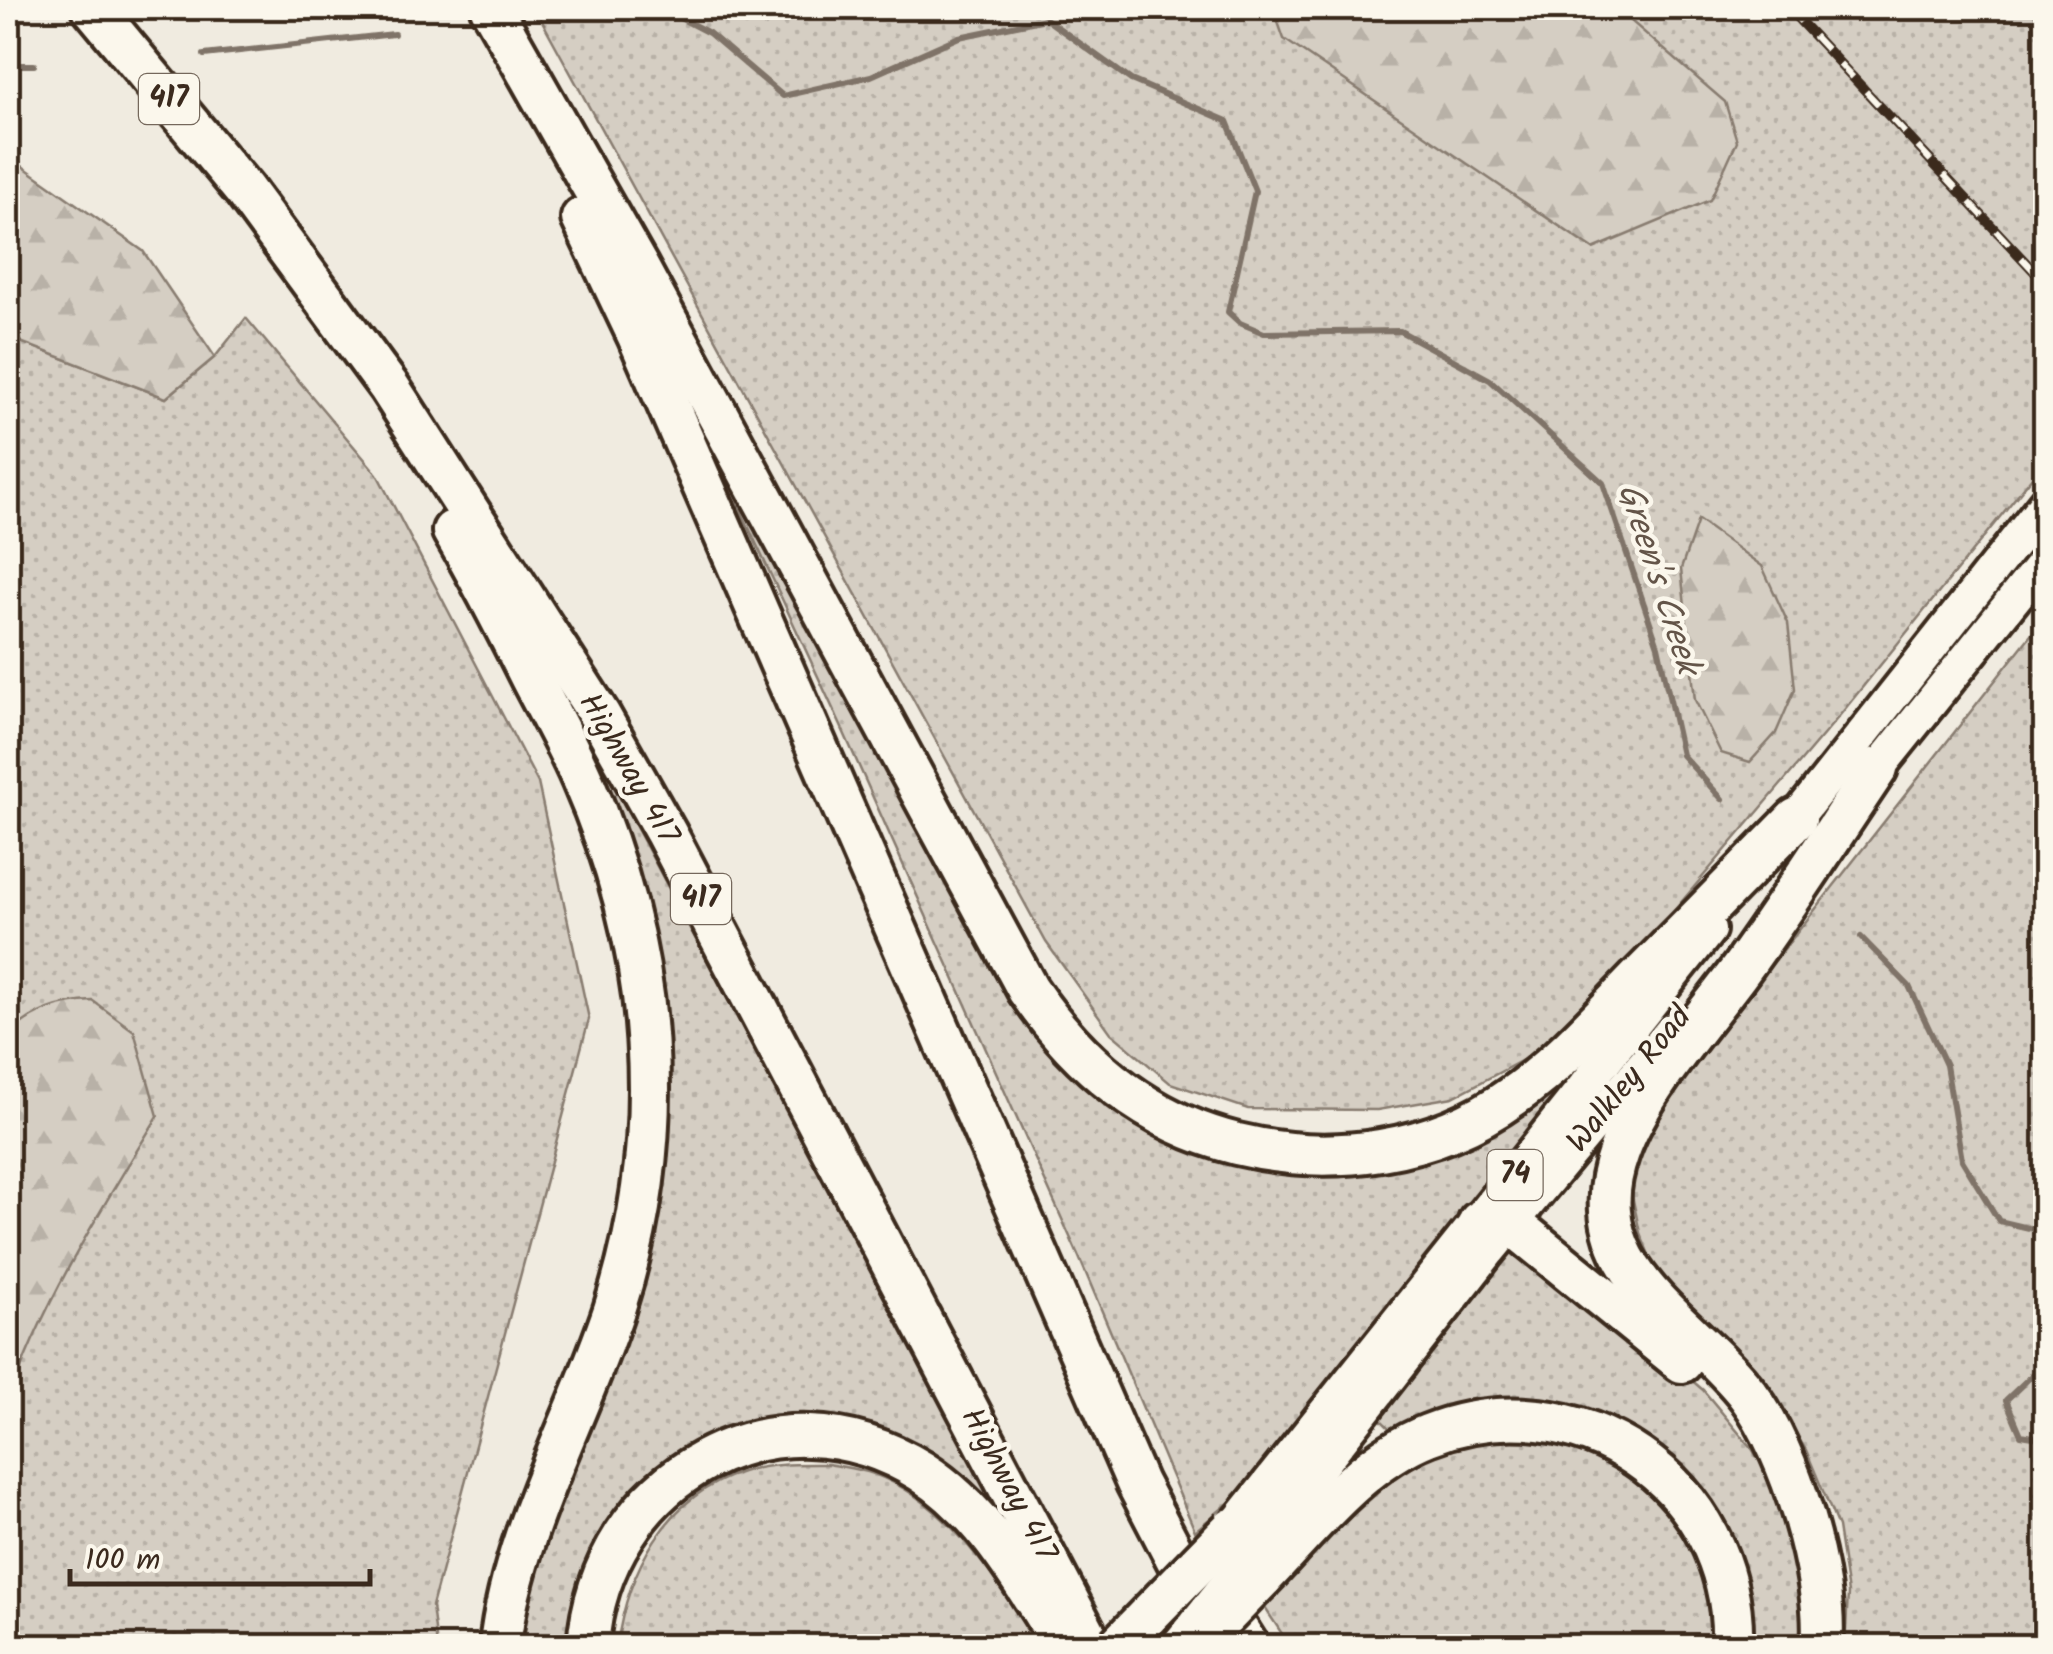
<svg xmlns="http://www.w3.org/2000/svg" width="2053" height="1654" viewBox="0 0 2053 1654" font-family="Kalam,sans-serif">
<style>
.grass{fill:url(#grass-dots);stroke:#887c70;stroke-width:2.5}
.forest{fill:url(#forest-firs);stroke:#887c70;stroke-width:2.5}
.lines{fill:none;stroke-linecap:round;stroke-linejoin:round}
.stream{stroke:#7f7367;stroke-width:6}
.primary-casing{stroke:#3b2a1e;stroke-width:40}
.highway-casing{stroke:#3b2a1e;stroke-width:48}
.primary{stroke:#fbf7ec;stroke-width:32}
.highway{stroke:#fbf7ec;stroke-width:40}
.rail-casing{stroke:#3b2a1e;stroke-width:10}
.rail{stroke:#fbf7ec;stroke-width:6;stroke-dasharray:19;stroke-linecap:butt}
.primary-bridge-casing{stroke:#3b2a1e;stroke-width:40;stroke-linecap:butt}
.highway-bridge-casing{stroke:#3b2a1e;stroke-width:48;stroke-linecap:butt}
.primary-bridge{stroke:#fbf7ec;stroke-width:32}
.highway-bridge{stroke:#fbf7ec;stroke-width:40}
.labels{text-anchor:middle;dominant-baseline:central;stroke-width:9;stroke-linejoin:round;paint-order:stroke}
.shield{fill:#fbf7ec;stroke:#75685c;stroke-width:2.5}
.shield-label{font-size:30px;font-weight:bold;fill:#3b2a1e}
.street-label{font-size:32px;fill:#3b2a1e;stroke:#fbf7ec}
.water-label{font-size:35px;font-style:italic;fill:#635448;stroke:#fbf7ec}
</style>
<defs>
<pattern id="grass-dots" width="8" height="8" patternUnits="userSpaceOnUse" patternTransform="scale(2.5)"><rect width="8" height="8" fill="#d5cec3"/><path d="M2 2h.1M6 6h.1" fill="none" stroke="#b8b1a7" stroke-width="1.8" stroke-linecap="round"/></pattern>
<pattern id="forest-firs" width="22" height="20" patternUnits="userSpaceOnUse" patternTransform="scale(2.5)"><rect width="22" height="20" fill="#d5cec3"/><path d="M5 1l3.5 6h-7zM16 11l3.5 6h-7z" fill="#b8b1a7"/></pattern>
</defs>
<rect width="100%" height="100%" fill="#f0ebe0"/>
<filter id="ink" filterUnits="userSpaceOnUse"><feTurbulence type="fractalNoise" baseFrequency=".01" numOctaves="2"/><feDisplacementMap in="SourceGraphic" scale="20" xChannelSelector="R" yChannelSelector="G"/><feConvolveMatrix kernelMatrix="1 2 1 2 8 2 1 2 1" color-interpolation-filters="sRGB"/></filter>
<g filter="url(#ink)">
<g class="grass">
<polygon points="535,8 2045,8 2045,461 1836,720 1666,920 1592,1001 1532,1055 1453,1097 1377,1110 1248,1109 1170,1083 1111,1033 1046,942"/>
<polygon points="246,318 377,474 538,783 589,1019 432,1606 437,1646 8,1646 8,326 23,343 166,398 215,357"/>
<polygon points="690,401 1067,1056 1278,1165 1552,1079 1589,1061 1243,1491 1195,1531 1079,1257 841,726"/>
<polygon points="2045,617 2045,1646 1845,1646 1848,1593 1838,1527 1806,1450 1759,1376 1677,1297 1654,1267 1640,1233 1630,1186 1641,1146 1700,1056"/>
<polygon points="600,759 992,1497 978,1506 878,1436 667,1472 577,1646 512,1646 661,1144 585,767"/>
<polygon points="1516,1244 1626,1324 1703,1390 1753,1450 1777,1491 1801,1568 1804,1646 1740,1646 1734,1577 1618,1435 1392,1431 1380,1419"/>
<path d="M1485 1437C1529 1440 1574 1443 1615 1462 1626 1467 1636 1478 1645 1486 1696 1532 1711 1580 1709 1646H1290L1263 1605 1333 1532 1392 1480 1432 1451Z"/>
<path d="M828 1464C843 1467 859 1469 874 1474 951 1502 996 1585 1043 1646H617C627 1573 665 1496 742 1472 769 1463 799 1464 828 1464Z"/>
</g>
<g class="forest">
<polygon points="1273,8 1616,8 1725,102 1737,141 1710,200 1593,249 1284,39"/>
<polygon points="8,156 143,251 215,357 166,398 23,343 8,326"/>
<polygon points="1698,520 1762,566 1788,623 1795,689 1776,733 1750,762 1721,753 1695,700 1681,569"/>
<path d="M93 1001 134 1031 158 1116C103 1206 41 1304 8 1404V1036C30 1012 61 1002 93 1001Z"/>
</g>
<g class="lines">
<g class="stream">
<polyline points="661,8 709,33 783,96 871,76 959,37 1046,19 1131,80 1227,121 1255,191 1228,312 1240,323 1264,333 1400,331 1490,380 1603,483 1658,646 1682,755 1722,799"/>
<polyline points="586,18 656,8"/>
<polyline points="204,55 394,34"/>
<polyline points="8,65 34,65"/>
<polyline points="1861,937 1909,986 1946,1065 1962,1160 1999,1221 2046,1232"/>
<polyline points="2046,1362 2006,1400 2021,1435 2046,1439"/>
</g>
<g class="primary-casing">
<g id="primary">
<polyline points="1863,787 2046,559"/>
<polyline points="1782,836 2046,502"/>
<polyline points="1232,1529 1709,930"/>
<polyline points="1249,1557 1489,1251 1672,1030"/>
</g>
</g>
<g class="highway-casing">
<g id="highway">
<polyline points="93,8 244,190 389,387 600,716 666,833 1092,1646"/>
<path d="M491 8 638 267 1028 990C1079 1065 1148 1122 1237 1144 1331 1167 1434 1153 1513 1096 1561 1062 1601 1017 1641 976 1693 924 1745 871 1796 819"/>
<polyline points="582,218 638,336 1137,1483 1202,1608"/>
<path d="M453 531C481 579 506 628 531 678 548 711 567 744 582 779 657 950 671 1132 614 1310 578 1419 512 1533 500 1646"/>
<polyline points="1479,1222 1497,1219 1512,1224 1682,1362"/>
<path d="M1262 1578C1310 1528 1361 1461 1428 1435 1577 1376 1738 1483 1732 1646"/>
<polyline points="1210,1586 1248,1646"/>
<path d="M588 1646C600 1478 774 1379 921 1471 986 1512 1024 1584 1064 1646"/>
<path d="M1822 1646C1829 1578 1790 1451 1749 1396 1690 1319 1576 1270 1619 1152 1640 1091 1702 1022 1741 969 1788 904 1832 835 1877 768"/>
</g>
</g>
<use href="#primary" class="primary"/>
<use href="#highway" class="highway"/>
<g class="rail-casing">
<polyline id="rail" points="1788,8 2046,284"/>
</g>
<use href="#rail" class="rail"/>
<g class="primary-bridge-casing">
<polyline id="primary-bridge" points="1177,1646 1249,1557"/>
</g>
<g class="highway-bridge-casing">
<g id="highway-bridge">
<polyline points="1118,1646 1232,1529"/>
<polyline points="1196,1646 1262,1578"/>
</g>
</g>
<use href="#primary-bridge" class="primary-bridge"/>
<use href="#highway-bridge" class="highway-bridge"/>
</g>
</g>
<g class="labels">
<g class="shield">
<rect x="139" y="74" width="60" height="50" rx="8"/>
<rect x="671" y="874" width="60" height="50" rx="8"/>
<rect x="1487.5" y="1150" width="55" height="50" rx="8"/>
</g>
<g class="shield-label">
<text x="169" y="99">417</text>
<text x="701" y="899">417</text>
<text x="1515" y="1175">74</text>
</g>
<g class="street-label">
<text transform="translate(628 769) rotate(60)">Highway 417</text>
<text transform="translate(1630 1080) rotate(-51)">Walkley Road</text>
<text transform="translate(1008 1485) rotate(62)">Highway 417</text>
</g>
<g class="water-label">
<text transform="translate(1657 579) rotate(72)">Green's Creek</text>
</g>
</g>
<rect width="2053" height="1654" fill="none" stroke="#fbf7ec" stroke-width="40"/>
<rect x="20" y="20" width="2013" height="1614" fill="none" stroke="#3b2a1e" stroke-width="4" filter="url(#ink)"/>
<path d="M70 1569v15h300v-15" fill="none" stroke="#3b2a1e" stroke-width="5"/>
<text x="85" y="1569" font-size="30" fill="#3b2a1e" stroke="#fbf7ec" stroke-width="8" paint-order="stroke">100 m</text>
</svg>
